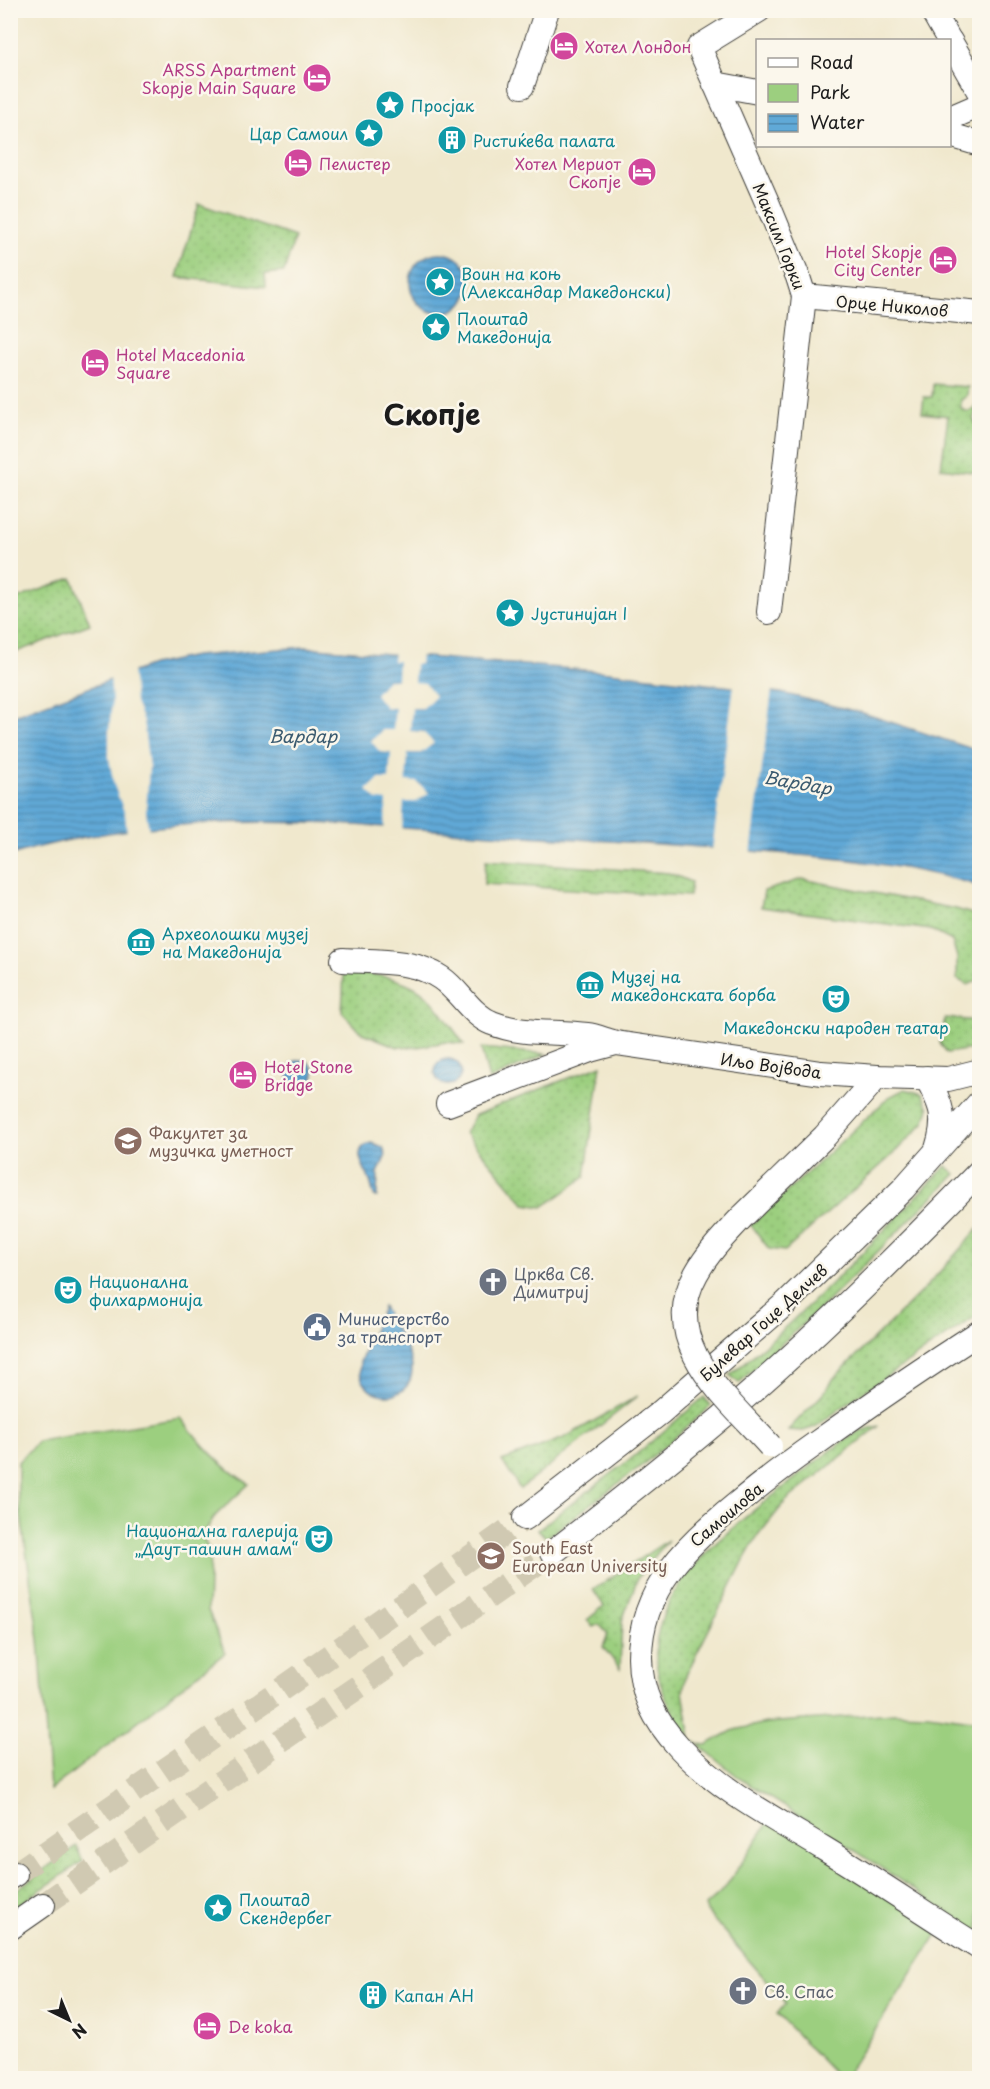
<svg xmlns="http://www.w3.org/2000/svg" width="990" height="2089" viewBox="0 0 990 2089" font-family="'Playpen Sans',sans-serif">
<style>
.grass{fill:url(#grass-dots);stroke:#5c764e;stroke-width:1.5}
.park{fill:#9ccf7f;stroke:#5c764e;stroke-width:1.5}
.water{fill:url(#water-rules);stroke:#3e627a;stroke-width:1.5}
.pier{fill:#f0e8cd}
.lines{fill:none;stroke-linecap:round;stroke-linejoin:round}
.minor-tunnel{stroke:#d0c9b2;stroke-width:24;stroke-dasharray:24 12;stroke-linecap:butt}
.minor-casing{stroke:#3c3b37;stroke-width:26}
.minor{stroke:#fff;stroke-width:24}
.minor-bridge-casing{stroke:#3c3b37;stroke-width:26;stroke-linecap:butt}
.minor-bridge{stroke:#fff;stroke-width:24}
.labels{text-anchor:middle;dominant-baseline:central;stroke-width:5;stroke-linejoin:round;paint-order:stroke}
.hotel-label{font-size:16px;fill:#b23c85;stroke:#fbf7ec;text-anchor:start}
.culture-label{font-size:16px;fill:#0d838f;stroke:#fbf7ec;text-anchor:start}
.street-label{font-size:16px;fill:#1c1c1c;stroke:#fbf7ec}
.education-label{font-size:16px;fill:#785e54;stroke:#fbf7ec;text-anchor:start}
.worship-label{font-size:16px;fill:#5b616d;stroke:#fbf7ec;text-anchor:start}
.service-label{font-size:16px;fill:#4e5e75;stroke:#fbf7ec;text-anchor:start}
.water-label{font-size:18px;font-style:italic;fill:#3b5b70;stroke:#fbf7ec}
.town-label{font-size:28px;font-weight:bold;fill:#1c1c1c;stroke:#fbf7ec}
</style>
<defs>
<pattern id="grass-dots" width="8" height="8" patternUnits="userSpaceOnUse" patternTransform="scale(1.5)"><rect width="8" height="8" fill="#9ccf7f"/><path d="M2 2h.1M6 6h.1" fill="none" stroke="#86b16d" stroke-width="1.8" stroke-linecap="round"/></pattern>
<pattern id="water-rules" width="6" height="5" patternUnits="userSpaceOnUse" patternTransform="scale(1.5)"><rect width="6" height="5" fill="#60a9d7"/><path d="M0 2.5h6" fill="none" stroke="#4e89ae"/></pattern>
</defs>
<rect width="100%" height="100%" fill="#fbf7ec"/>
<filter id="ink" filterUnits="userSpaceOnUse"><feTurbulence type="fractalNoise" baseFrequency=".0167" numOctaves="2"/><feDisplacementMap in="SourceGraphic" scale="12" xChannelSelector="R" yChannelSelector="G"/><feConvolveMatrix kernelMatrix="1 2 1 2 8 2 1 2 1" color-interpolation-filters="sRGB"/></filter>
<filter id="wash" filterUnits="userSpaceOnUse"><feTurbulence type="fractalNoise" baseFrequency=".008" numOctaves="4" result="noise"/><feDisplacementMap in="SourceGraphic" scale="24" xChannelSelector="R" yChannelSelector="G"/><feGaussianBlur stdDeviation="1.35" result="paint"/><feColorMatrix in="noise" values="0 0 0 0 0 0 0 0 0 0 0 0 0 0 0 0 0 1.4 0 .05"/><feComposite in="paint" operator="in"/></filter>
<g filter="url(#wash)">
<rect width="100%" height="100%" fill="#f0e8cd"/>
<g class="grass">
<polygon points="199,204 295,237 284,272 265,274 266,287 177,277"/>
<polygon points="933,384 968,387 967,396 961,400 961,408 967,412 972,410 976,405 979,406 973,419 979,428 979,473 941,468 948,416 922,413 924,397 932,397"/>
<polygon points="72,578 90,624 11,654 11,601"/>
<polygon points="486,860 669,873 691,882 689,896 484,884"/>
<polygon points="802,879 956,909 979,916 979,980 968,985 957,979 957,957 952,941 931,930 761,907 764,891"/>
<path d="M344 972C370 973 407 977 427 996 441 1009 452 1028 464 1044L446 1042 417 1047H398L362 1033 342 1012Z"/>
<polygon points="945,1018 979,1021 979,1044 972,1049 947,1053 940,1043"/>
<polygon points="481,1048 546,1054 489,1080"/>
<polygon points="601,1065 585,1177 543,1207 525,1204 465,1133 475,1115"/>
<polygon points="905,1089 922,1094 929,1108 924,1123 888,1159 785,1251 769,1249 751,1225 889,1097"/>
<path d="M946 1166 956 1174 829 1300 739 1383 730 1375C808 1311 877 1238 946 1166Z"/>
<polygon points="979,1228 979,1314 859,1395 815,1427 803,1431 788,1430 823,1394 834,1378 926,1287"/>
<polygon points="638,1396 520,1489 502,1461 564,1438"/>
<polygon points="704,1397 711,1406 645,1463 546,1538 538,1529 632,1458"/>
<path d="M879 1426 786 1501 757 1537 744 1560 686 1675 683 1692 691 1738C602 1629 700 1551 784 1487 808 1469 831 1448 857 1433 863 1429 872 1428 879 1426Z"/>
<polygon points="668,1540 638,1577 622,1621 620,1669 603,1647 608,1634 599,1624 593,1627 587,1620 604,1606 593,1590"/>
<polygon points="76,1846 83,1861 11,1910 11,1894"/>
</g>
<g class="park">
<path d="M181 1418C201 1444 221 1467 249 1484L215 1516 202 1536 210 1552 208 1610 225 1653 50 1790 39 1640 18 1495V1462L38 1441Z"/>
<polygon points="894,1713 928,1714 979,1721 979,1933 857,1852 742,1780 694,1741 698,1744 706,1745 734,1730 766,1723"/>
<polygon points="772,1817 943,1925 844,2078 839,2078 777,2014 786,2003 707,1912 705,1906 724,1889"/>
</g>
<g class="water">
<circle cx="440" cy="283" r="30"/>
<path d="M304 647 609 672 781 693 863 713 979 751V886C900 862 820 856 738 850 677 845 617 841 556 838 375 828 187 801 11 855V716L152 665 195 656Z"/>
<circle cx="448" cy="1072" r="13"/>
<circle cx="301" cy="1073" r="13"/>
<path d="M371 1143 383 1147 386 1155 378 1173 377 1197H375C372 1192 372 1185 369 1179 364 1166 350 1149 371 1143Z"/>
<path d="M383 1307C391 1323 413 1353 412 1370 411 1407 355 1402 360 1362Z"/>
</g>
<g class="pier">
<polygon points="394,651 421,653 420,664 415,664 414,682 425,683 435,696 423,708 412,708 410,731 423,732 434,743 421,753 408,753 406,781 417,782 429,793 416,802 404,802 402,832 384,831 387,801 377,800 367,790 379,779 389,779 391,753 380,752 371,741 382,730 393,730 395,708 385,707 375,694 387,680 397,680 398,661 393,661"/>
<polygon points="132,668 135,703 143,721 149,767 146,812 149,830 127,833 125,814 114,785 109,758 109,732 112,701 110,676"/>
<polygon points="734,685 772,689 751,854 712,851"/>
</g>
</g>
<g filter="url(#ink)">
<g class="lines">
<g class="minor-tunnel">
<polyline points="15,1874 403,1605 525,1518"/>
<polyline points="43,1905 552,1553"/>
</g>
<g class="minor-casing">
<g id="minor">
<polyline points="759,10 699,47 767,202 798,277 804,296 769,612"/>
<polyline points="932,10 949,40"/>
<polyline points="950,41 980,93"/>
<polyline points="715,84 758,92"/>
<polyline points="522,86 547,10"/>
<polyline points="950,118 980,105"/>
<polyline points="950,135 980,144"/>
<polyline points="804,296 980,313"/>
<path d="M343 960C375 962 413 959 441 978 459 990 471 1015 492 1023 521 1035 556 1031 587 1035 596 1036 605 1040 613 1042"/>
<path d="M927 1078C942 1106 947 1117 937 1149"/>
<polyline points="448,1104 590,1050 616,1043 821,1073 877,1077 948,1079 980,1071"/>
<polyline points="742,1217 825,1136 877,1077"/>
<path d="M980 1332C925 1367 871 1404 818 1442 791 1461 764 1481 738 1503 689 1543 640 1588 640 1657 640 1693 655 1721 679 1747 719 1790 773 1818 823 1848 876 1880 927 1915 980 1948"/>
<polyline points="525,1518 661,1412 786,1303 903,1189 980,1102"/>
<path d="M552 1553C622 1499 691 1445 757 1387 835 1318 908 1245 980 1171"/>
<polyline points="10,1877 15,1874"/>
<polyline points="10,1928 43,1905"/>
</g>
</g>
<use href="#minor" class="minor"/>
<g class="minor-bridge-casing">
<path id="minor-bridge" d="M742 1217C726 1234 708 1252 696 1274 657 1343 728 1399 770 1446"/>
</g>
<use href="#minor-bridge" class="minor-bridge"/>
</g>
</g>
<defs>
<g id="hotel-disc" transform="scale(1.5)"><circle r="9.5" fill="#d1479c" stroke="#fbf7ec"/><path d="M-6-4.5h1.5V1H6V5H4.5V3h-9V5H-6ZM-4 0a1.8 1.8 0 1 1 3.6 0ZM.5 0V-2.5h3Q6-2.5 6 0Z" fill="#fff"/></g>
<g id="sight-disc" transform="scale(1.5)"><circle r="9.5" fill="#0f9aa8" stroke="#fbf7ec"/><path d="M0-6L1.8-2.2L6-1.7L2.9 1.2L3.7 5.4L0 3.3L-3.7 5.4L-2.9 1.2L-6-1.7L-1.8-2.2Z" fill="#fff"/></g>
<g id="building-disc" transform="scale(1.5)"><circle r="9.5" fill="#0f9aa8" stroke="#fbf7ec"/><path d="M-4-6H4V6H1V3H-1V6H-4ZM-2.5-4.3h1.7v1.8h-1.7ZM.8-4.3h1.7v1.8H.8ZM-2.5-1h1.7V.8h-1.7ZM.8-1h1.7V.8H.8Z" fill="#fff"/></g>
<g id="museum-disc" transform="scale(1.5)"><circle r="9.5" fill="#0f9aa8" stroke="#fbf7ec"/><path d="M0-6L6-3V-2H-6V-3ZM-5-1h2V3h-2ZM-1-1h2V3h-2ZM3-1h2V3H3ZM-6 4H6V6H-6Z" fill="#fff"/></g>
<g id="theatre-disc" transform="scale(1.5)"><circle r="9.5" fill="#0f9aa8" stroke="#fbf7ec"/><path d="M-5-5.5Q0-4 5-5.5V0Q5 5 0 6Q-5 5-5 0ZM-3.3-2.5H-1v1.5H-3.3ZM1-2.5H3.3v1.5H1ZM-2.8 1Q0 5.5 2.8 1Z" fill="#fff"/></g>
<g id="university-disc" transform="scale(1.5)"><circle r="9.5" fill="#8d6e63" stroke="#fbf7ec"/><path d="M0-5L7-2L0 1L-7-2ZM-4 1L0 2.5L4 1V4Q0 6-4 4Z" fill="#fff"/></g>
<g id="church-disc" transform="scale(1.5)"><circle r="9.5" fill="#6b7280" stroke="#fbf7ec"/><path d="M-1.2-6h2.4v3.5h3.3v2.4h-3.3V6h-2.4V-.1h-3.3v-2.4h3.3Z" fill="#fff"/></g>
<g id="civic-disc" transform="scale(1.5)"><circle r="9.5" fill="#5c6f8a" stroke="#fbf7ec"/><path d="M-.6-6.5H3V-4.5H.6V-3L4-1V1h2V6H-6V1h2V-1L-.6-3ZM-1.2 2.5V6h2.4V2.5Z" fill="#fff"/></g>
</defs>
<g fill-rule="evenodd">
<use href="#hotel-disc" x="564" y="46"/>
<use href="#hotel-disc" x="317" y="78"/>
<use href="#sight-disc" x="390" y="105"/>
<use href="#sight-disc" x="369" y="133"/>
<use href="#building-disc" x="452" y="140"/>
<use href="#hotel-disc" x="298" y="163"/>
<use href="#hotel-disc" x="642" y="172"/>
<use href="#hotel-disc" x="943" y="260"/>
<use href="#sight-disc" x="440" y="282"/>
<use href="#sight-disc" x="436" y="327"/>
<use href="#hotel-disc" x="95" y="363"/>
<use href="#sight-disc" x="510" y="613"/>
<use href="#museum-disc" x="141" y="942"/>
<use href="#museum-disc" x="590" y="985"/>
<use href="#theatre-disc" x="836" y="999"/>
<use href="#hotel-disc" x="243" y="1075"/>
<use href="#university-disc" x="128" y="1141"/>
<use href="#church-disc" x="493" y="1282"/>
<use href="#theatre-disc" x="68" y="1290"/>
<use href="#civic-disc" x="317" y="1327"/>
<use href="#theatre-disc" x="319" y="1539"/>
<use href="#university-disc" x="491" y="1556"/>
<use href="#sight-disc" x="218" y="1908"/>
<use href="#church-disc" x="743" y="1991"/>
<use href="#building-disc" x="373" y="1995"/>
<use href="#hotel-disc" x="207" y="2026"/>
</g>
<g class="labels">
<g class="hotel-label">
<text x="585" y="46">Хотел Лондон</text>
<text x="296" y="69" text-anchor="end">ARSS Apartment<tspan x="296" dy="18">Skopje Main Square</tspan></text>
<text x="319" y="163">Пелистер</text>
<text x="621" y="163" text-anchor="end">Хотел Мериот<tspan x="621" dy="18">Скопје</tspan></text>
<text x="922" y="251" text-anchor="end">Hotel Skopje<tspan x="922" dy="18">City Center</tspan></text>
<text x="116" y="354">Hotel Macedonia<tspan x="116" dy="18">Square</tspan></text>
<text x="264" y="1066">Hotel Stone<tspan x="264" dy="18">Bridge</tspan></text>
<text x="228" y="2026">De koka</text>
</g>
<g class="culture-label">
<text x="411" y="105">Просјак</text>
<text x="348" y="133" text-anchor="end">Цар Самоил</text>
<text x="473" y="140">Ристиќева палата</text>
<text x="461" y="273">Воин на коњ<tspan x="461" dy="18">(Александар Македонски)</tspan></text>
<text x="457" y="318">Плоштад<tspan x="457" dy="18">Македонија</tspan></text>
<text x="531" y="613">Јустинијан I</text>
<text x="162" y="933">Археолошки музеј<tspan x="162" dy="18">на Македонија</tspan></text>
<text x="611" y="976">Музеј на<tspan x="611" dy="18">македонската борба</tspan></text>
<text x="836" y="1027" text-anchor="middle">Македонски народен театар</text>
<text x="89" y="1281">Национална<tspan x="89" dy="18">филхармонија</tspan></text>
<text x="298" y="1530" text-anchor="end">Национална галерија<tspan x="298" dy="18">„Даут-пашин амам“</tspan></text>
<text x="239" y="1899">Плоштад<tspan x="239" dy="18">Скендербег</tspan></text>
<text x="394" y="1995">Капан АН</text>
</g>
<g class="street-label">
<text transform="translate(780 236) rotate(68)">Максим Горки</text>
<text transform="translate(892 305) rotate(5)">Орце Николов</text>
<text transform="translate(771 1065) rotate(8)">Иљо Војвода</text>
<text transform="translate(763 1322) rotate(-42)">Булевар Гоце Делчев</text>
<text transform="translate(726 1514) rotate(-40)">Самоилова</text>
</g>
<g class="education-label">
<text x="149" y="1132">Факултет за<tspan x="149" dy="18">музичка уметност</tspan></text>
<text x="512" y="1547">South East<tspan x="512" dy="18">European University</tspan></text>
</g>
<g class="worship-label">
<text x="514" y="1273">Црква Св.<tspan x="514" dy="18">Димитриј</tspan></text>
<text x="764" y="1991">Св. Спас</text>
</g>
<g class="service-label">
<text x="338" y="1318">Министерство<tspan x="338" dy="18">за транспорт</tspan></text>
</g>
<g class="water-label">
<text x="303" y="735">Вардар</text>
<text transform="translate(798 782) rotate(10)">Вардар</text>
</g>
<g class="town-label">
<text x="432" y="413">Скопје</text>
</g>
</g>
<rect width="990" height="2089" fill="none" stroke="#fbf7ec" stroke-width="36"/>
<rect x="756" y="39" width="195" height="108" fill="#fbf7ec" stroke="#a29f99" stroke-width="1.5"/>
<rect x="768" y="58" width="30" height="9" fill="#ffffff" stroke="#a29f99" stroke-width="1.5"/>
<text x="810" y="69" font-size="18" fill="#1c1c1c">Road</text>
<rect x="768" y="84" width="30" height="18" fill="#9ccf7f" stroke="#a29f99" stroke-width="1.5"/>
<text x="810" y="99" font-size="18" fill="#1c1c1c">Park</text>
<rect x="768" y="114" width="30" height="18" fill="url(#water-rules)" stroke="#a29f99" stroke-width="1.5"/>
<text x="810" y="129" font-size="18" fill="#1c1c1c">Water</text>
<g transform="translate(69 2020) rotate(137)" stroke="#fbf7ec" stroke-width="4.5" paint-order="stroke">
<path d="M0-4.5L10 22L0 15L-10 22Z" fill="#1c1c1c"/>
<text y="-9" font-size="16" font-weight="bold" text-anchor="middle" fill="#1c1c1c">N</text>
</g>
</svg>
